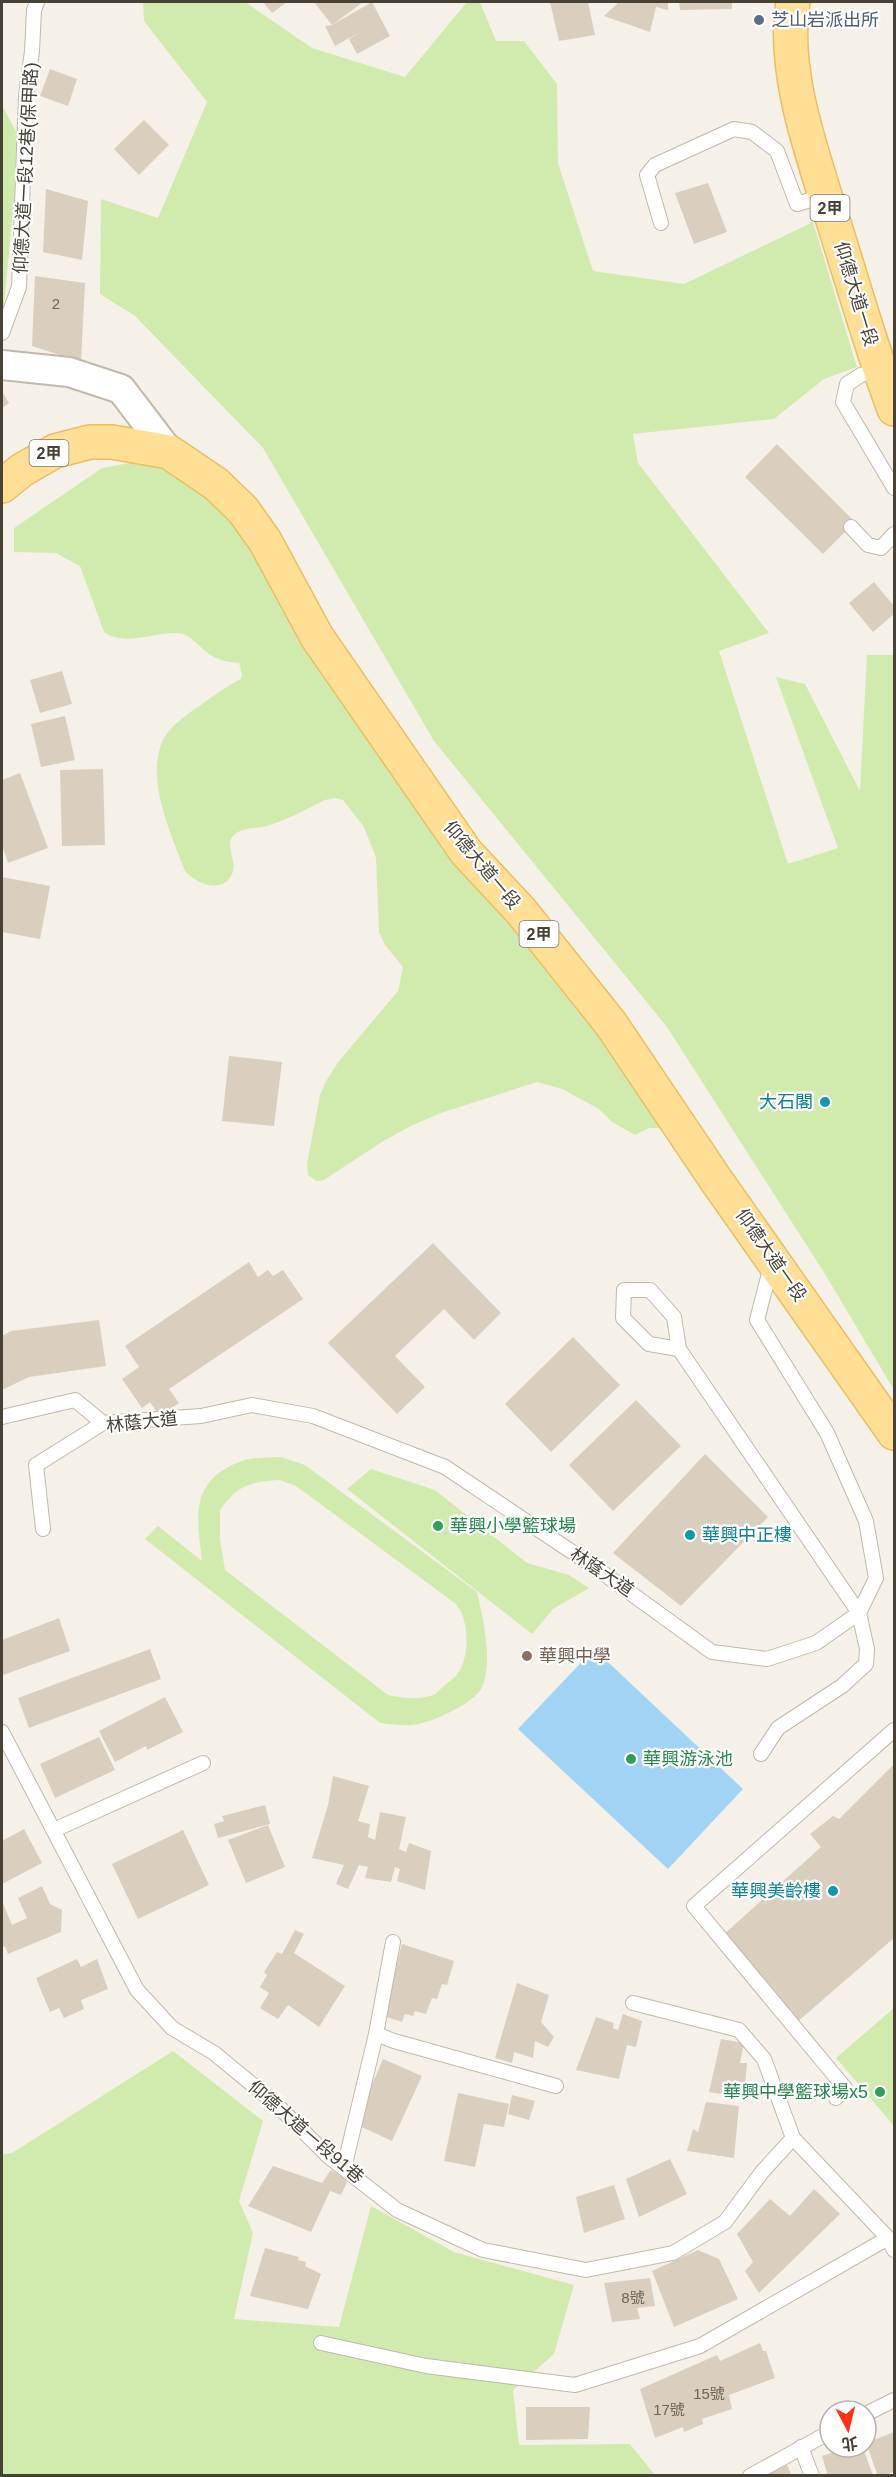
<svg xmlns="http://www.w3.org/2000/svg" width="896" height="2477" viewBox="0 0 896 2477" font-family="Arial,'Noto Sans TC',sans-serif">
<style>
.green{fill:#d1ebaf;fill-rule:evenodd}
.water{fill:#a1d4f4}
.building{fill:#dacfbf}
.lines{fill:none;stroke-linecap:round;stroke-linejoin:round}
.service-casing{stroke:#c1b8aa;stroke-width:16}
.minor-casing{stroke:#c1b8aa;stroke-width:32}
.primary-casing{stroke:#eabe61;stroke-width:36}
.service{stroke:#fff;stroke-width:14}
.minor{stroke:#fff;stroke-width:28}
.primary{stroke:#ffdf96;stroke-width:33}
.service-dot{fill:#5c6f8a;stroke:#fff;stroke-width:2}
.culture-dot{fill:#0f9aa8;stroke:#fff;stroke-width:2}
.leisure-dot{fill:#2e9e5b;stroke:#fff;stroke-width:2}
.education-dot{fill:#8d6e63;stroke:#fff;stroke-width:2}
.labels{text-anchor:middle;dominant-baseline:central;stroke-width:4.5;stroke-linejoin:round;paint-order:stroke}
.number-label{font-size:15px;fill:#6c6458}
.shield{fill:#fff;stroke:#7f7a72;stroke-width:1.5}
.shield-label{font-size:16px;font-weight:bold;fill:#484136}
.service-label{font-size:18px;fill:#4e5e75;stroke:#fff;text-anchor:start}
.street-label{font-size:18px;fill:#484136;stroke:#fff}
.culture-label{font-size:18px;fill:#0d838f;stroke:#fff;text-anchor:end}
.leisure-label{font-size:18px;fill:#27864d;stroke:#fff;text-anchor:start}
.education-label{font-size:18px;fill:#785e54;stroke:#fff;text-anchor:start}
</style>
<rect width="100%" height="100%" fill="#f5f1e8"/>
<g class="green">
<polygon points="143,2 245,2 312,48 405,77 467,2 480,2 496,41 524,41 557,84 558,163 593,271 684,284 813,222 857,367 824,379 774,419 633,434 638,463 769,633 719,651 788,864 838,848 776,677 805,684 860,791 867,655 894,655 894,1390 825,1274 667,1027 434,741 263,448 135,316 100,294 101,199 158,218 207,102 144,21"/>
<polygon points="2,105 20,139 2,325"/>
<path d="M151 459 207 485 599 1016 675 1145 659 1128H649L635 1135 612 1122 599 1109 562 1089 537 1082 441 1113 413 1125 385 1140 324 1180 316 1181 308 1175 307 1164 320 1095 326 1081 339 1061 398 991 403 967 385 945 379 932 376 858 364 827 343 800 335 798 325 800C307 809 289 819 270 825 260 829 247 827 238 832 220 842 239 860 232 874 223 895 195 883 185 871 171 834 144 776 164 738 171 726 187 714 198 707 212 697 225 687 241 679L242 674 239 663C227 662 217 660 208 653 198 646 190 633 177 633 153 632 125 647 104 632L80 566 56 553 14 552V528L102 468Z"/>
<path d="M281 1457 305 1465 477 1592C483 1618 494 1664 481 1689 473 1704 429 1724 412 1725 402 1726 390 1724 380 1723L145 1539 158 1526 202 1561C197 1517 189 1482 239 1462 250 1457 268 1458 281 1457ZM279 1480 296 1486 456 1604C470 1621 470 1659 456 1676 453 1679 448 1682 445 1685 440 1689 436 1695 430 1696 416 1700 402 1698 388 1695L225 1570 220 1539V1510C238 1485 249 1482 279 1480Z"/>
<polygon points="371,1469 435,1490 527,1563 569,1575 589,1588 553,1609 532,1634 347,1489"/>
<polygon points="894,2008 894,2126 836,2058"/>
<polygon points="173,2051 263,2121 239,2201 253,2233 234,2319 339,2327 371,2206 454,2252 574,2285 554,2354 513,2390 519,2445 630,2444 655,2475 2,2476 2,2154 12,2153"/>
</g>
<polygon class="water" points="594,1649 743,1789 668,1869 518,1729"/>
<g class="building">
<polygon points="263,2 287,2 272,13"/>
<polygon points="314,2 363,2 332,25"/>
<polygon points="372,2 390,36 357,54 349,39 360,32 335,46 325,26 332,25"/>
<polygon points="550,2 588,2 595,35 559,41"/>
<polygon points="619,2 668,2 668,10 656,7 650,32 604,16"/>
<polygon points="679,2 732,2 732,9 680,10"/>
<polygon points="50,69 77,79 68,106 40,96"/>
<polygon points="144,120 169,145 139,175 114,149"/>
<polygon points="708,183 727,232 694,244 675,193"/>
<polygon points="46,189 88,201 82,260 43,252"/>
<polygon points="35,276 85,283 81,362 32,346"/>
<polygon points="2,391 9,403 2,408"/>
<polygon points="777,444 855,522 823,554 745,477"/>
<polygon points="874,582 894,606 894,614 873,632 849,603"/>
<polygon points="62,671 72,704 40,713 30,680"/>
<polygon points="65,716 75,760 41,767 31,724"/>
<polygon points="103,769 105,845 62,846 60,770"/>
<polygon points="20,773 48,848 8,863 2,845 2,780"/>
<polygon points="2,877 50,886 40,939 2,932"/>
<polygon points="229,1056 282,1062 274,1126 222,1121"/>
<polygon points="433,1243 501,1313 474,1340 444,1309 395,1356 425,1387 397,1414 328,1343"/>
<polygon points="249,1262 258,1277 268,1270 273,1276 283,1270 303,1299 169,1389 179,1403 160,1416 150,1402 142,1408 122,1379 139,1367 125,1346"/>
<polygon points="99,1320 106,1366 29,1377 2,1390 2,1336 11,1331"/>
<polygon points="573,1337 620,1385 551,1452 505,1404"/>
<polygon points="636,1400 681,1446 613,1511 569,1465"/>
<polygon points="705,1454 768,1517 681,1606 613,1553"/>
<polygon points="59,1618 70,1651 3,1675 2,1640"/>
<polygon points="150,1649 161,1679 29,1728 18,1698"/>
<polygon points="165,1697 183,1732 147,1750 146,1746 115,1762 99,1731"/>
<polygon points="99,1737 115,1770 55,1798 40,1764"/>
<polygon points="894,1764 894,1938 796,2023 722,1936 821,1847 810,1834 833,1816 839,1819"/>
<polygon points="333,1776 369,1786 358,1821 370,1824 368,1837 375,1840 380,1812 406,1817 399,1849 406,1852 409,1843 431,1851 425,1890 397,1881 400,1869 395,1867 391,1882 365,1878 368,1867 359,1865 348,1889 336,1884 344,1865 312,1858 328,1805"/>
<polygon points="265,1805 270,1824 218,1838 214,1824 224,1821 222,1816"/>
<polygon points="268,1825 285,1867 246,1883 228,1840"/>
<polygon points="24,1829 42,1863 2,1884 2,1841"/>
<polygon points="183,1830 209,1885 138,1919 112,1864"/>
<polygon points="42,1886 50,1904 62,1910 61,1932 8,1954 5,1946 2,1948 2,1901 12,1925 27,1918 18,1898"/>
<polygon points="295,1930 304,1934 294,1953 345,1986 319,2027 288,2005 278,2019 260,2008 269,1993 260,1987 267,1975 264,1972 277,1952 282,1954"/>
<polygon points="402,1944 454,1961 447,1985 442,1984 437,1999 432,1998 426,2014 415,2011 413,2016 405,2014 402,2022 383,2016"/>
<polygon points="77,1959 81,1967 97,1959 108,1989 81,2000 84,2009 64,2018 59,2008 50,2012 36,1978"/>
<polygon points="517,1983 549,1995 541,2022 554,2037 548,2047 535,2041 533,2058 514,2052 512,2063 495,2058"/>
<polygon points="623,2014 642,2021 636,2047 627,2045 619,2079 576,2070 596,2017 614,2023 613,2028 618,2030"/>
<polygon points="721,2039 744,2043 740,2063 747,2063 744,2098 709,2092"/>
<polygon points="383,2059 422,2076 392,2141 355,2124"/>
<polygon points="458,2093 509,2104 504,2127 484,2124 475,2167 444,2161"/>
<polygon points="512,2095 535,2101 529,2120 508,2114"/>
<polygon points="706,2102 739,2106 734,2158 687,2151 693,2129 698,2132"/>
<polygon points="670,2159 687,2194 639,2217 626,2179"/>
<polygon points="273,2166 322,2183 331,2170 348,2180 341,2195 330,2191 311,2232 248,2206"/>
<polygon points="614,2185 625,2219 584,2233 576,2197"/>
<polygon points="814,2189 840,2214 759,2293 745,2271 753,2262 737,2234 770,2199 790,2216"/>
<polygon points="265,2248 299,2257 298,2260 306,2262 305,2266 321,2274 308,2309 250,2296"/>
<polygon points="698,2250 719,2259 738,2299 674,2327 652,2271"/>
<polygon points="650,2278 655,2306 637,2308 640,2319 612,2322 604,2283"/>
<polygon points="760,2343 763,2351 766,2351 775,2378 729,2395 732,2409 702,2419 703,2424 684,2432 683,2427 655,2438 640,2389 717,2355 720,2361"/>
<polygon points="526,2407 590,2407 588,2439 526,2440"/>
<polygon points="894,2432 894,2472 878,2476 866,2443"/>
<polygon points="849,2447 863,2447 873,2476 828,2476 822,2456"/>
<polygon points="787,2465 792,2476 761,2476 761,2475"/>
</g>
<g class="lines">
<g class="service-casing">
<g id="service">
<polyline points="661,223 647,175 655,165 734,129 752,132 777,151 797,204 810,200 827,199"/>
<polyline points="2,333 19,287 26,96 32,51 34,10 37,2"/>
<polyline points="879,370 861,375 847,384 843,402 894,488"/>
<polyline points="851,527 868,545 881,548 894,534"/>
<polygon points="624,1290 650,1290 674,1317 679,1349 649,1344 623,1318"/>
<polyline points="679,1349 859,1613 867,1649 866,1664 842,1686 778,1728 761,1754"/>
<polyline points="2,1417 75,1400 103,1423"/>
<polyline points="43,1529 36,1465 103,1423 201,1416 252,1405 313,1416 445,1467 596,1568 712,1652 767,1659 816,1643 859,1613 876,1578 866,1521 827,1433 757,1320 771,1266"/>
<polyline points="2,1732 137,1990 172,2028 214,2053 276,2104 329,2157 397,2210 483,2250 586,2270 673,2253 725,2222 762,2172 793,2138 888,2238 894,2250"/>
<polyline points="54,1830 203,1763"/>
<polyline points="633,2003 739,2030 764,2059 793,2138"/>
<polyline points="376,2034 393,1942"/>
<polyline points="836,2098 845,2088 694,1906 894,1730"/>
<polyline points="344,2168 376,2034 394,2041 556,2086"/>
<polyline points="321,2343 426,2366 575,2385 700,2346 888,2238"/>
<polyline points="866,2414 894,2400"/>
<polyline points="801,2447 812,2476"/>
<polyline points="750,2476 830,2432"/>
</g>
</g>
<g class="minor-casing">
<polyline id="minor" points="2,365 69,372 121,389 169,452"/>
</g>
<g class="primary-casing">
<g id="primary">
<path d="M793 2C781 74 815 161 836 230 855 290 872 350 894 409"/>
<polyline points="2,486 22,470 55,451 90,442 112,442 169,452 216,484 243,510 265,541 317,637 466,852 521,911 611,1024 716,1180 894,1433"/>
</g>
</g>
<use href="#service" class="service"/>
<use href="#minor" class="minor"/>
<use href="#primary" class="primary"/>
</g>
<circle class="service-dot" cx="759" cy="20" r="6"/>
<g class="culture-dot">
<circle cx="825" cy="1102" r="6"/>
<circle cx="690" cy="1535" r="6"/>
<circle cx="833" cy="1891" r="6"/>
</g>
<g class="leisure-dot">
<circle cx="438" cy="1526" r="6"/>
<circle cx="631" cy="1759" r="6"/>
<circle cx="880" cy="2092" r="6"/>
</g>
<circle class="education-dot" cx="527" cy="1656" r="6"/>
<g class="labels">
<g class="number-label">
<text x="56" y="303">2</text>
<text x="633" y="2297">8號</text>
<text x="709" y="2393">15號</text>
<text x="669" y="2409">17號</text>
</g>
<g class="shield">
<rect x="810.5" y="195" width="39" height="26" rx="4.5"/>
<rect x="29.5" y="440" width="39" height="26" rx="4.5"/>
<rect x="519.5" y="921" width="39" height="26" rx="4.5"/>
</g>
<g class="shield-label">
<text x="830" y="208">2甲</text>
<text x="49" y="453">2甲</text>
<text x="539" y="934">2甲</text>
</g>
<g class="service-label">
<text x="771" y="20">芝山岩派出所</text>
</g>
<g class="street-label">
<text transform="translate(26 168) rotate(-87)">仰德大道一段12巷(保甲路)</text>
<text transform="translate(856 294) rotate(73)">仰德大道一段</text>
<text transform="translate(482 865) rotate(50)">仰德大道一段</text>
<text transform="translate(771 1255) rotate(55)">仰德大道一段</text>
<text transform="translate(142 1422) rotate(-6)">林蔭大道</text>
<text transform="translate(602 1572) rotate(34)">林蔭大道</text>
<text transform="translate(306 2132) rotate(41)">仰德大道一段91巷</text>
</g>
<g class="culture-label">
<text x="813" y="1102">大石閣</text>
<text x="702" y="1535" text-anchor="start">華興中正樓</text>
<text x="821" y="1891">華興美齡樓</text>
</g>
<g class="leisure-label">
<text x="450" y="1526">華興小學籃球場</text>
<text x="643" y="1759">華興游泳池</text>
<text x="868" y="2092" text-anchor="end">華興中學籃球場x5</text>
</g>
<g class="education-label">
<text x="539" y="1656">華興中學</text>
</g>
</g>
<rect width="896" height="2477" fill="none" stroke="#484136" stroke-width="6"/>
<g transform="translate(848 2429) rotate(173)"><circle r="28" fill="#ffffff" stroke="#b6b3af" stroke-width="1.5"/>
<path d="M0-4.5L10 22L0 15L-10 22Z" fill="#ff3314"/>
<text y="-9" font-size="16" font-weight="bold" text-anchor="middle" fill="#484136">北</text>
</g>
</svg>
